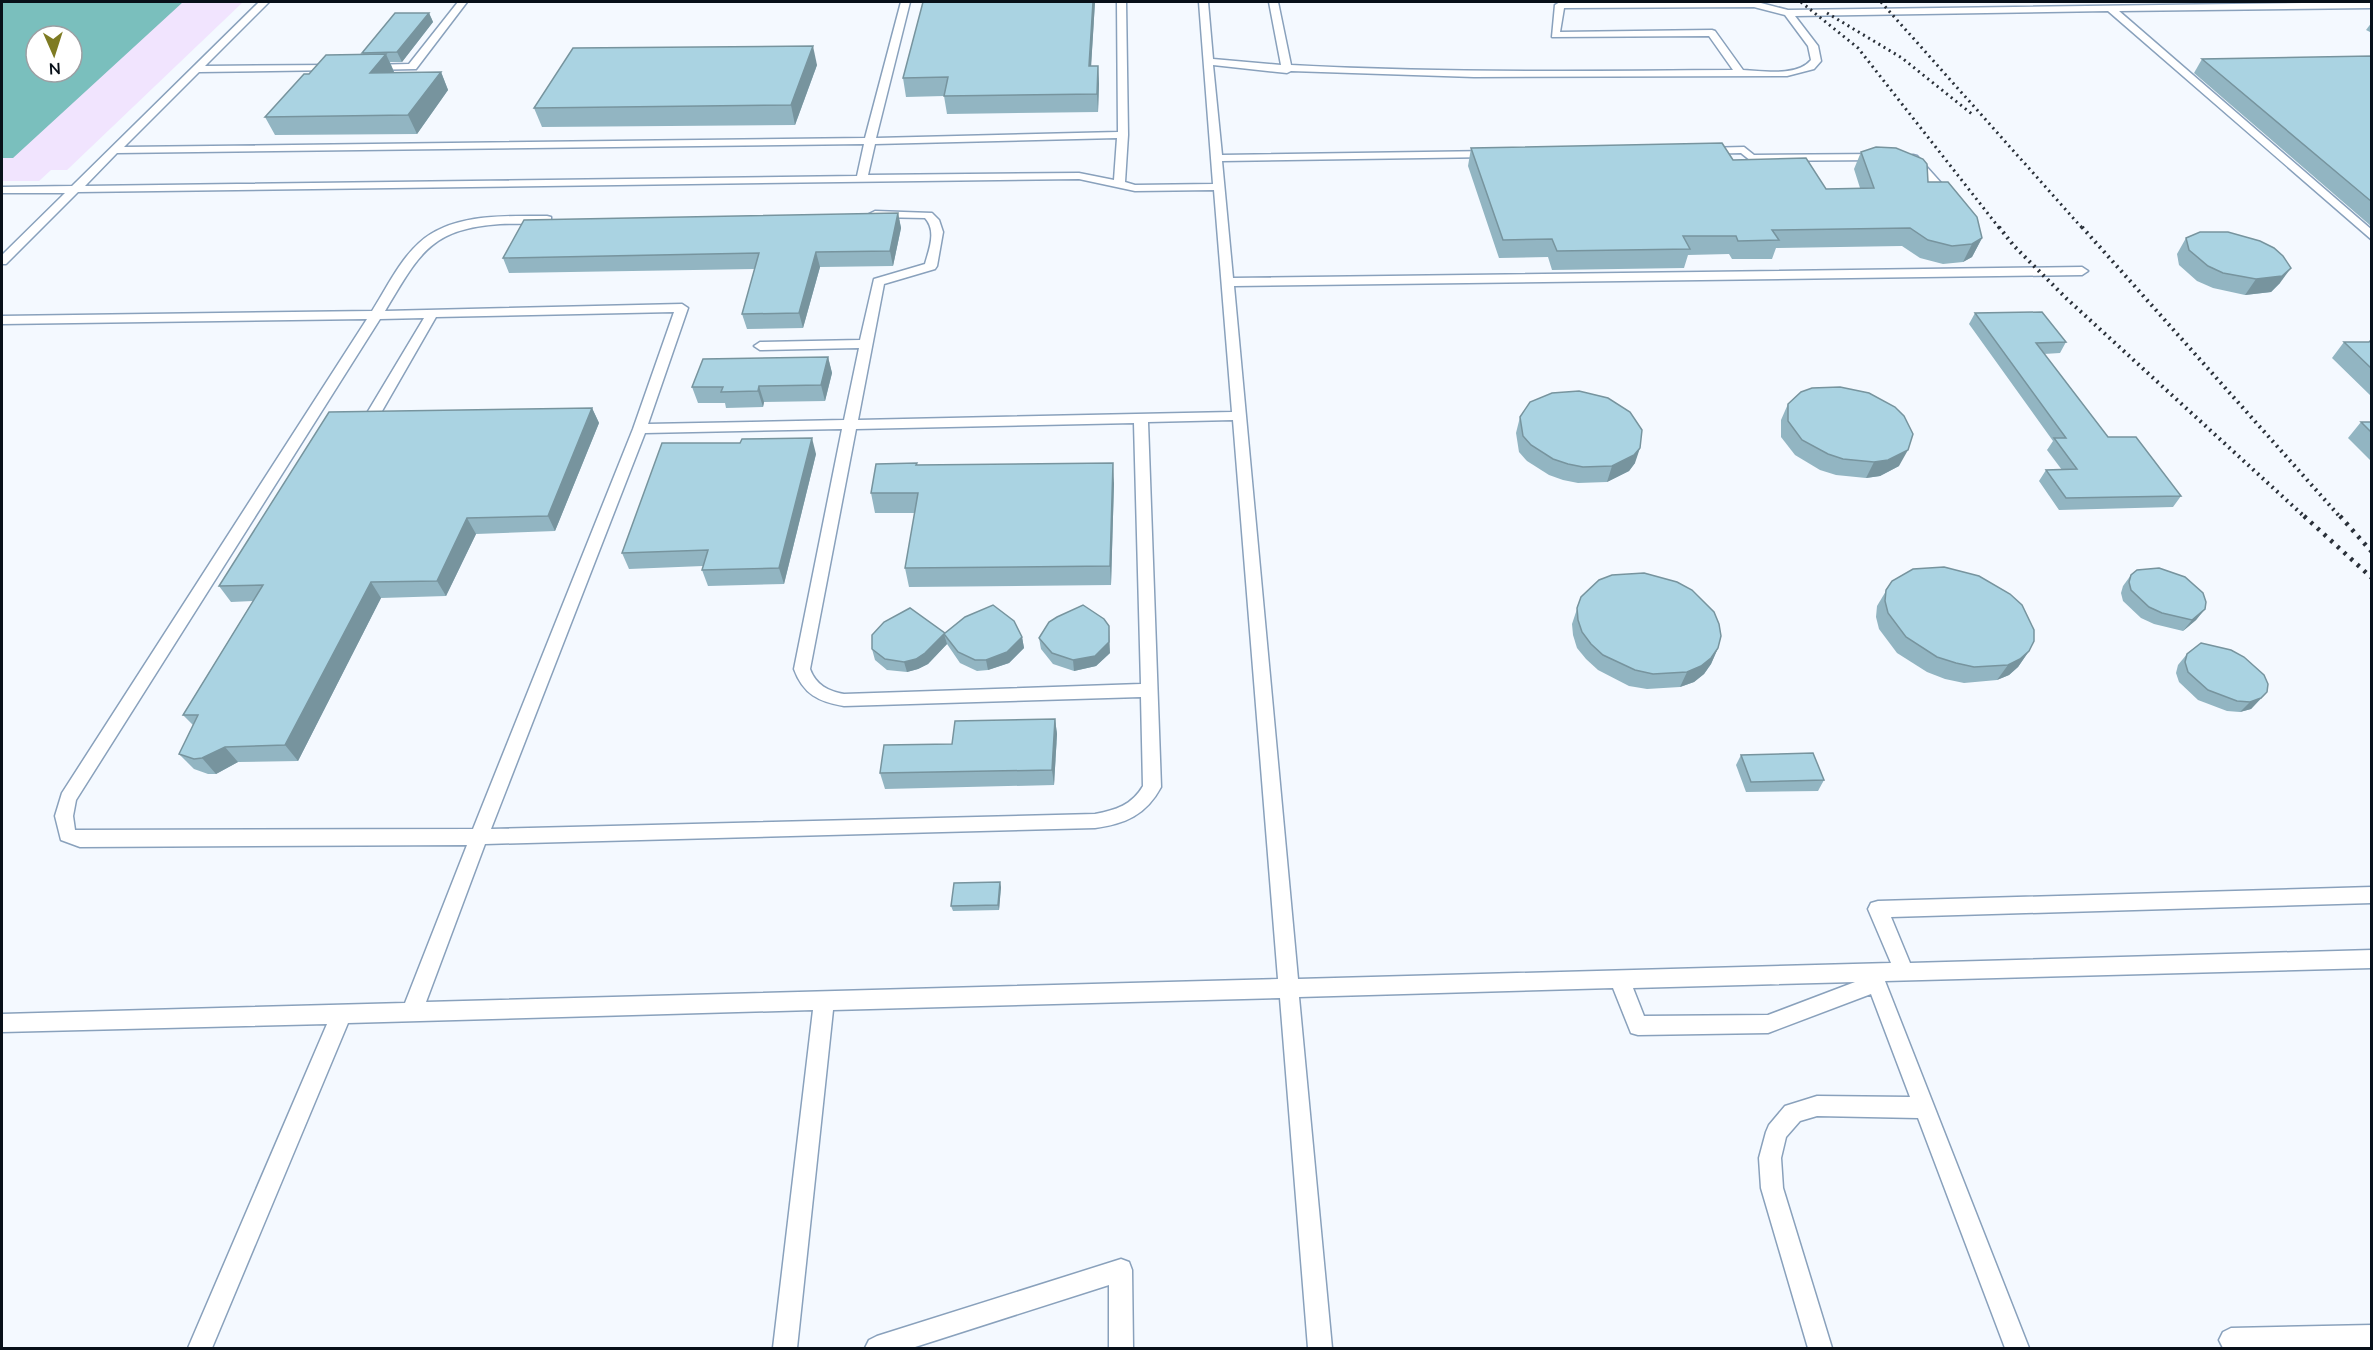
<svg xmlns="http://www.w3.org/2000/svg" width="2373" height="1350" viewBox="0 0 2373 1350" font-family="'Nunito Sans',sans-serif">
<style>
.green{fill:#f1e4fe;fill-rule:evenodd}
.water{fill:#7abfbd;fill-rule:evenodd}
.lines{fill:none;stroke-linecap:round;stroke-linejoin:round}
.lane-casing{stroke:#89a1bc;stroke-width:3}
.lane{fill:#fff;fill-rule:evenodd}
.rail-far2{stroke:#293039;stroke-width:3;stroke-dasharray:2 4;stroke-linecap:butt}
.rail-far1{stroke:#293039;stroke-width:4;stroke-dasharray:2 4.5;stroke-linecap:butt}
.rail{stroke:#293039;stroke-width:4.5;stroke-dasharray:3 6;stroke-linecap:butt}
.wall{fill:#92b5c2}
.shaded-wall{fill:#77949e}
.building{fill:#aad3e2;stroke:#77949e;stroke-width:1.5}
</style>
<rect width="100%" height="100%" fill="#f4f9ff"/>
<path class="green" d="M2 2H243L67 170H51L39 181H2ZM36 36H72V72H36Z"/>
<path class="water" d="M2 2H183L13 158H2ZM36 36H72V72H36Z"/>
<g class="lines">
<g class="lane-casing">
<g id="lane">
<path d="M259 2H269L205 66 334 65 339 68 338 70 199 72 124 147 865 138 901 2H910L876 138 1118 132 1117 2H1126L1128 135 1125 182 1135 185 1213 184 1199 2H1208L1213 59 1281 65 1269 2H1278L1291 65C1438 73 1586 71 1733 70L1709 36 1552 37 1555 5 1560 2H1757L1788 10 2372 2V8L2119 11 2372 230V240L2108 11 1795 16 1818 46 1821 61 1814 69 1787 76 1474 77 1291 71 1287 73 1213 65 1222 155 1492 151 1497 154 1492 157 1222 161 1233 278 2082 267 2088 271 2082 275 1234 286 1298 979 1891 963 1868 909 1871 903 1878 901 2372 887V903L1891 917 1910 963 2372 950V968L1885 981 2029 1348H2005L1918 1118 1817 1116 1800 1121 1786 1137 1781 1158 1783 1188 1832 1348H1808L1761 1188 1759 1158 1766 1132 1769 1125 1785 1106 1817 1096 1910 1097 1871 994 1768 1033 1638 1035 1631 1033 1613 988 1299 997 1332 1348H1308L1280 998 833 1010 797 1348H773L813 1010 348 1023 212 1348H188L327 1024 2 1032V1014L405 1003 467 845 80 847 61 840 55 816 62 793 367 319 2 324V316L372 311C386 289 399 261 419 243 452 213 505 216 547 216L551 217V221C535 225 516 223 500 224 429 229 419 255 385 311L682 304 688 308 648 424 844 420 859 348 760 350 754 346 760 342 860 340 874 279 925 264C929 249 937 231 925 218L875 217 869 214 875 211 932 213 939 220 943 232 937 266 935 269 884 284 858 420 1232 412 1214 190 1135 191 1079 179 78 192 6 264H2V255L65 193H2V187L72 186ZM1754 7 1785 15 1808 46 1811 60C1797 77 1763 71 1743 70L1715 31 1712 30 1560 32 1564 8ZM1117 138 1114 180 1079 173 868 175 875 144ZM864 144 857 176 85 186 117 153ZM674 312 633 429 473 829 75 830 73 816 76 800 380 319 424 318 364 418 371 422 378 418 436 317ZM1233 420 1278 979 426 1002 485 844 1095 828C1125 824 1146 815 1161 787L1148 422ZM1134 423 1141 684 844 694C828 691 816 685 810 669L856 429ZM842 429 794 669C803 694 819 702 844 706L1141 697 1143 786C1132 805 1116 810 1095 814L491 829 645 433ZM1855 982 1768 1015 1644 1016 1633 988Z"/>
<polygon points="458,2 467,2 416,69 365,70 364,68 369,65 409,64"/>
<polygon points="1744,147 1754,155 1882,154 1887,157 1882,160 1751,161 1741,153 1704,154 1699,151 1704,148"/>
<polygon points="1913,155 1917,156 1951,194 1951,198 1943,198 1909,160 1909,156"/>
<polygon points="1121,1259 1129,1262 1132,1270 1133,1348 1109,1348 1109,1285 912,1348 865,1348 869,1340 877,1336"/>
<polygon points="2372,1325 2372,1348 2223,1348 2219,1340 2223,1332 2231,1328"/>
</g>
</g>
<use href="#lane" class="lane"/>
<g class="rail-far2">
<polyline points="1801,2 1858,48 2000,229"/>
<polyline points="1881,2 2083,229"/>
<polyline points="1827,13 1902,58 1972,114"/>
</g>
<g class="rail-far1">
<polyline points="1999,227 2014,246 2067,299 2306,518"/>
<polyline points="2082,227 2341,518"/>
</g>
<g class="rail">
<polyline points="2304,516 2372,578"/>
<polyline points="2340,516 2372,552"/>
</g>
</g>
<g class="wall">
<polygon points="923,2 1095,2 1091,66 1098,66 1099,84 1098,112 947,114 944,96 906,97 903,78"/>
<polygon points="429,13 433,22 402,62 390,62 394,72 393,72 441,72 448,90 417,134 275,135 265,117 309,74 363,54 362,53"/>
<polygon points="2372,22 2372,33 2366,30"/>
<polygon points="2372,56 2372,227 2194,73 2202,59"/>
<polygon points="817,65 795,125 542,127 534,108"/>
<polygon points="1471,148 1733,160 1826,189 1860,188 1854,169 1861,152 1928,182 1982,238 1972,257 1963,262 1943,264 1920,258 1902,246 1776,248 1772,259 1732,259 1729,254 1688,255 1684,268 1552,270 1548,257 1499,258 1468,166"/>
<polygon points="898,213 901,228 893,266 820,267 803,328 747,329 742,314 755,269 509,273 503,258"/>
<polygon points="2186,238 2280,283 2271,292 2245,295 2213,288 2197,281 2179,265 2177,254"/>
<polygon points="1975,313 2066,342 2060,353 2044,354 2108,437 2181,496 2173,507 2059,510 2039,481 2046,470 2062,470 2047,450 2053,441 1969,324"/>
<polygon points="2372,339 2372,397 2332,358 2344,342 2369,342"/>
<polygon points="828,357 832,373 825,401 764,402 763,407 726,408 725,403 698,403 692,387"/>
<polygon points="1788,404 1899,466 1880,476 1866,478 1836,475 1820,470 1795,455 1781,437 1781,420"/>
<polygon points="592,408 599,423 555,531 476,534 446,596 381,598 298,761 238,762 216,774 208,774 194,769 179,754 193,725 183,715 253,601 231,602 219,586"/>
<polygon points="1520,417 1635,463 1629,471 1607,482 1578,483 1563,480 1549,475 1527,461 1519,452 1516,433"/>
<polygon points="2361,422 2372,422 2372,462 2348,438"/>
<polygon points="816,454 784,584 708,586 702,570 703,566 629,569 622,553"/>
<polygon points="917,463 917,465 1114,483 1111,585 909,587 905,568 915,513 875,513 871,493"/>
<polygon points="2131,575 2205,609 2196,620 2183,631 2154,624 2141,618 2123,601 2121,593 2123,586"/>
<polygon points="1892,581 2029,651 2018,667 2009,675 1997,680 1964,683 1945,679 1927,672 1897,653 1879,629 1876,617 1877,606"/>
<polygon points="1581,597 1718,648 1711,664 1704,674 1694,682 1680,687 1647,689 1629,686 1598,670 1586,659 1577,648 1573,635 1572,624"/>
<polygon points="945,633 1022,637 1024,648 1009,663 988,670 977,671 960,663 947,644 928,664 918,669 907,672 887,670 875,660 872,649"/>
<polygon points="1039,638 1110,653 1096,666 1074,671 1053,664 1041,649"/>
<polygon points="2187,654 2267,692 2251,709 2240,712 2227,711 2198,700 2179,682 2176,673 2178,665"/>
<polygon points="1055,719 1057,734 1054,785 885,789 880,773 952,744"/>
<polygon points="1741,755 1824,780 1818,791 1746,792 1736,765"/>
<polygon points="1001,887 999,910 953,911 951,906"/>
</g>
<g class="shaded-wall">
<polygon points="1093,2 1095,2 1090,84 1089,66"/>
<polygon points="429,13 433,22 402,62 397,52"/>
<polygon points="813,46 817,65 795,125 791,105"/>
<polygon points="386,54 394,72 379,91 370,73"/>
<polygon points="1098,66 1099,84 1098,112 1097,94"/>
<polygon points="441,72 448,90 417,134 408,115"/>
<polygon points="898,213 901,228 893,266 890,251"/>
<polygon points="1982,238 1972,257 1963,262 1972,244"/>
<polygon points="816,252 820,267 803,328 799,313"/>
<polygon points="2291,268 2280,283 2271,292 2245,295 2256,279"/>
<polygon points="828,357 832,373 825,401 821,385"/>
<polygon points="759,386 764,402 763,407 758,391"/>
<polygon points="592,408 599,423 555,531 548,516"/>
<polygon points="812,438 816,454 784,584 779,568"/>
<polygon points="1640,448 1635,463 1629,471 1607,482 1612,466"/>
<polygon points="1908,450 1899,466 1880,476 1866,478 1874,462"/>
<polygon points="1113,463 1114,483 1111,585 1110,566"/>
<polygon points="467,518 476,534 446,596 437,581"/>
<polygon points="371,582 381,598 298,761 285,745"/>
<polygon points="2205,609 2196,620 2183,631 2192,620"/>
<polygon points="1109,626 1110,653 1096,666 1074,671 1073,660"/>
<polygon points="944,634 947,644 928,664 918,669 907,672 904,662"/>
<polygon points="1022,637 1024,648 1009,663 988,670 986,660"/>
<polygon points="1718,648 1711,664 1704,674 1694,682 1680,687 1687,672"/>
<polygon points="2029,651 2018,667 2009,675 1997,680 2008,665"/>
<polygon points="2267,692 2251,709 2240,712 2250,702"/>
<polygon points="1055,719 1057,734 1054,785 1052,770"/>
<polygon points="225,747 238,762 216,774 202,758"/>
<polygon points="1000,882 1001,887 999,910 998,905"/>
</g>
<g class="building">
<polygon points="923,2 1093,2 1089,66 1098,66 1097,94 944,96 948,77 903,78"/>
<polygon points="395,13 429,13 397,52 362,53"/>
<polygon points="813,46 791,105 534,108 573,48"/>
<polygon points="386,54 370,73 441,72 408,115 265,117 304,74 309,74 326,55"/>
<polygon points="2372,56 2372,202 2202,59"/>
<polygon points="1722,143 1733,160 1806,158 1826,189 1874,188 1861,152 1876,147 1896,148 1923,159 1927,164 1928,182 1948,182 1977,217 1982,238 1972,244 1952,246 1928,240 1910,228 1772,230 1779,240 1738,241 1736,236 1683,236 1690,249 1557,251 1552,239 1503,240 1471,148"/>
<polygon points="898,213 890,251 816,252 799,313 742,314 759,253 503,258 524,220"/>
<polygon points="2200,232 2228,232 2260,241 2274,248 2283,256 2291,268 2282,276 2256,279 2223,273 2208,266 2189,250 2186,238"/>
<polygon points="2042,312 2066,342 2036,343 2108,437 2136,437 2181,496 2066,498 2046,470 2077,469 2054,438 2066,438 1975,313"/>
<polygon points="2372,339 2372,369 2344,342 2369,342"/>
<polygon points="828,357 821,385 759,386 758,391 721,392 723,387 692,387 703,359"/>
<polygon points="1840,387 1869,393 1895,407 1904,416 1913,434 1908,450 1888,460 1874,462 1843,459 1828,454 1802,440 1788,421 1788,404 1801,392 1812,388"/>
<polygon points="1579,391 1608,398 1630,412 1642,430 1640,448 1634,455 1612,466 1583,467 1568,464 1553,459 1531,445 1523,436 1520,417 1530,402 1552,393"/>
<polygon points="592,408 548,516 467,518 437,581 371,582 285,745 225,747 202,758 194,759 179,754 198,715 183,715 263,585 219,586 329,412"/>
<polygon points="2361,422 2372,422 2372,433"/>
<polygon points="812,438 779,568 702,570 708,550 622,553 662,443 740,443 742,439"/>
<polygon points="917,463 916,465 1113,463 1110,566 905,568 918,493 871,493 876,464"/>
<polygon points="1944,567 1979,576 2010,594 2022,605 2034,630 2034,641 2029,651 2020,659 2008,665 1974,667 1956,663 1937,657 1906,637 1888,613 1885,601 1886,590 1892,581 1913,569"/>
<polygon points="2159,568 2185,577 2203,593 2206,602 2205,609 2192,620 2162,613 2149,607 2131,590 2129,582 2131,575 2137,570"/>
<polygon points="1644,573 1677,582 1692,590 1714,612 1719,624 1721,636 1718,648 1711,658 1701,666 1687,672 1653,674 1635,670 1603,655 1591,644 1582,632 1578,620 1577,608 1581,597 1599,580 1612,575"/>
<polygon points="993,605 1014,621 1022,637 1007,652 986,660 975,660 958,652 944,634 925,653 916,659 904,662 885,659 872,649 872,635 884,622 910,608 945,633 965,617"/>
<polygon points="1083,605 1104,619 1109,626 1109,642 1095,656 1073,660 1052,653 1039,638 1049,622 1057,617"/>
<polygon points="2201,643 2231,650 2244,657 2264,675 2268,684 2267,692 2261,698 2250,702 2237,701 2208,690 2188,672 2185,662 2187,654"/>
<polygon points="1055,719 1052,770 880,773 884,745 952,744 955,721"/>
<polygon points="1813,753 1824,780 1751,782 1741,755"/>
<polygon points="1000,882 998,905 951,906 954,883"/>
</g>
<rect width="2373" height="1350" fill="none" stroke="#081019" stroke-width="6"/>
<g transform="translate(54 54) rotate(177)"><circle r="28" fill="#ffffff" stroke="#9c9fa3" stroke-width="1.5"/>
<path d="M0-4.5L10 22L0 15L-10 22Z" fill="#7e7b23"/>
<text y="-9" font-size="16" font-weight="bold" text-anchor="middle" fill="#081019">N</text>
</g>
</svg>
